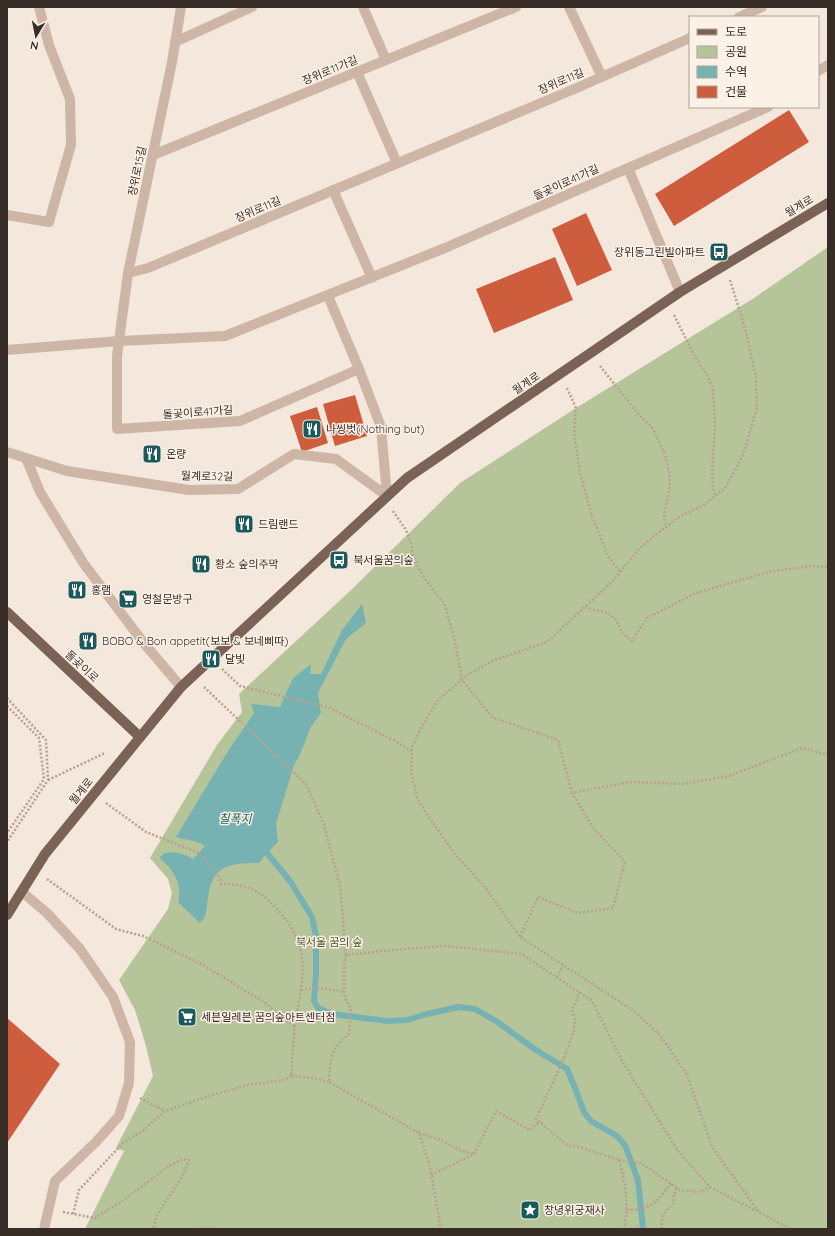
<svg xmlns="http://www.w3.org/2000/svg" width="835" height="1236" viewBox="0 0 835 1236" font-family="Quicksand,'Noto Sans KR',sans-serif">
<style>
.green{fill:#b6c499}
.water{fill:#77b2b3}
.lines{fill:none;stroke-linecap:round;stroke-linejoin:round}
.stream{stroke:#77b2b3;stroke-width:6}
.building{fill:#ce5d3e}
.path{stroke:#b8a090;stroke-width:2.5;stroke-dasharray:2 2;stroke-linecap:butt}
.minor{stroke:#cdb6a5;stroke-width:10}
.major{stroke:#7b6257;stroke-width:10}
.labels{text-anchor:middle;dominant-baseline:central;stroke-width:3;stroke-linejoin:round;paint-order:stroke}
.street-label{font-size:11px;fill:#382c27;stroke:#fbf1e7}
.poi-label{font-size:11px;fill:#382c27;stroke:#fbf1e7;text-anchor:start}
.park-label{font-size:11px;fill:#485829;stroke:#fbf1e7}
.water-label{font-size:12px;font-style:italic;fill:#1a5a5c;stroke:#fbf1e7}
</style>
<rect width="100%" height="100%" fill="#f4e7db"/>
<polygon class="green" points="828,247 828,1229 85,1229 124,1151 116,1148 153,1076 146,1046 135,1010 119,980 168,909 172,893 168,879 150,858 217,745 242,712 239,694 349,592 460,483 576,408 754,298"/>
<path class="water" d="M362 604 366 623 346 639 318 693 321 713 310 728 300 755 294 765 276 824 278 842 267 853 259 863C230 863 212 865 208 898 206 908 208 916 200 923L178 902C183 884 174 871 160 858L163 854C174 850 183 854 193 859L205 846 197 842 176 837 228 751 254 713 251 704 280 707 293 678 311 664 310 674H321L342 630Z"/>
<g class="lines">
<polyline class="stream" points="267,853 290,881 312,917 316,936 316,975 314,1001 318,1008 331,1014 388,1021 407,1020 423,1015 458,1007 475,1009 496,1021 536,1050 567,1069 575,1088 584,1112 591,1121 617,1136 625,1145 638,1180 643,1229"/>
</g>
<g class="building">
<polygon points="789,110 809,142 674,226 655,194"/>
<polygon points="586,213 612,270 577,286 552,229"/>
<polygon points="555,257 573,300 494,333 476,289"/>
<polygon points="355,395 367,436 335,446 323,404"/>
<polygon points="317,407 328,443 302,452 290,416"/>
<polygon points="7,1018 60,1064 7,1143"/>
</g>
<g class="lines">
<g class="path">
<polyline points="730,280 745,328 756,377 757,408 743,455 725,488 704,505 679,517 654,536 638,550 612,582 547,642 492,661 469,674 439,699 421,728 412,747 411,771 417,798 425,811 454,853 485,887 520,937 634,1011 661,1036 687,1075 712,1147 759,1212"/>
<polyline points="674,315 694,355 707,375 713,389 715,426 712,472 713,487 715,496"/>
<polyline points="600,366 640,416 651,426 660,443 667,461 670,478 669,492 664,514 664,519 667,526"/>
<polyline points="567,388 576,408 574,433 580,473 592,516 607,554 620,572"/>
<polyline points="393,511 406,530 411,543 413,556 421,572 430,586 444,603 455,641 462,680 492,717 558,740 572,793"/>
<polyline points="586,606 591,609 608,613 616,620 622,633 632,641 647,618 696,593 769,572 810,566 828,567"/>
<polyline points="222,669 240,686 330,708 395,741 411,751"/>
<polyline points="204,687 306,784 324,825 340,886 346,955 392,950 445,946 522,954 592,1001 622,1061 678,1151 710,1187 791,1229"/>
<polyline points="7,698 46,740 48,780 7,842"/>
<polyline points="7,706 39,738 44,779 7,833"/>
<polyline points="48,780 105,753"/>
<path d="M106 803 146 832 197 852 208 862 220 878 221 884C249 885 258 889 277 909 311 946 304 973 296 1018 293 1037 293 1057 291 1076L313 1078 329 1082"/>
<polyline points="47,879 116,929 143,936 203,965 264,1002 295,1027"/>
<polyline points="520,937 538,897 578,913 613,908 625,862 594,829 572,793 631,782 683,784 729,776 802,748 828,755"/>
<path d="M346 955 344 965V992L346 1000 351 1008 349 1034C329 1051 331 1057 329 1082L419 1133 430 1167 441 1229"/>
<polyline points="557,977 563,966"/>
<path d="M301 990C316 987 329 989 344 992"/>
<path d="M580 992 572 1009C573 1013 574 1017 575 1021 576 1037 544 1101 536 1119L567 1145 579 1147 619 1160C626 1184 629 1205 624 1229"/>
<polyline points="140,1098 165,1111"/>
<polyline points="419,1133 438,1139 462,1151 474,1154"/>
<polyline points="619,1160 641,1163 680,1190 699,1192 710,1187"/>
<polyline points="431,1175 474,1154 496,1111 530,1130 539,1122"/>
<path d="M627 1210C636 1210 648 1208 655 1202 662 1197 665 1189 672 1183"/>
<polyline points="63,1212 95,1218 121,1202 169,1166 183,1159 189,1160 183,1175 157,1215 153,1229"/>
<polyline points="73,1214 79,1190 123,1143 144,1130 165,1111 212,1095 248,1085 284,1080 291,1076"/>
<polyline points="195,1229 211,1228 215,1229"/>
<path d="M662 1229C660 1220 666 1208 674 1204L673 1198 677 1188"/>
</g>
<g class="minor">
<polyline points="181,7 172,62 128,273 117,356 117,429 240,421 359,369"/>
<polyline points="363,7 386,60"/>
<polyline points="569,7 602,77"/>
<polyline points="739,17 762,7"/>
<polyline points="175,42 252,7"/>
<polyline points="818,71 828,65"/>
<polyline points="357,72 397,163"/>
<polyline points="153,155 516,7"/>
<polyline points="628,168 680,292"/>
<polyline points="333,190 372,278"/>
<polyline points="7,215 49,222 71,145 70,99 49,45 39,7"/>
<polyline points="128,273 148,268 579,87 690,38"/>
<polyline points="328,296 359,369 381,427 387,496"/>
<polyline points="7,350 119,341 225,336 445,248 768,107"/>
<polyline points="7,452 67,471 189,490 238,489 294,454 336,459 387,496"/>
<polyline points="26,458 40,492 84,564 143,642 181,687"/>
<polyline points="22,892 47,913 80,949 113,997 130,1042 129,1083 119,1116 96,1142 55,1181 44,1229"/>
</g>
<g class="major">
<polyline points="7,612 140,737"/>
<polyline points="7,915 45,854 181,687 407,478 680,292 828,203"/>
</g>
</g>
<defs>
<g id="bus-square" transform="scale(1)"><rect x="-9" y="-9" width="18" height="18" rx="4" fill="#1a5a5c" stroke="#fbf1e7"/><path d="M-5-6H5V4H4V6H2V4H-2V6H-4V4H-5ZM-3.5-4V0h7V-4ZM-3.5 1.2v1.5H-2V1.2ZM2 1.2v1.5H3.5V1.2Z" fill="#fff"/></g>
<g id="restaurant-square" transform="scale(1)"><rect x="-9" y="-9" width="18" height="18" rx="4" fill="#1a5a5c" stroke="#fbf1e7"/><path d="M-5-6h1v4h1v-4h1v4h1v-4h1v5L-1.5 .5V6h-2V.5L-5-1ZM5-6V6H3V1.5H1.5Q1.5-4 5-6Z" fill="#fff"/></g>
<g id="supermarket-square" transform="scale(1)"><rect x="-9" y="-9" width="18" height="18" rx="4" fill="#1a5a5c" stroke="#fbf1e7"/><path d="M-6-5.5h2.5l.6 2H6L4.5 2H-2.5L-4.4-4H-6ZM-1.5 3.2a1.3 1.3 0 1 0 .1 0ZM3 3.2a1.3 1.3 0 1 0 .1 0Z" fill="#fff"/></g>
<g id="sight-square" transform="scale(1)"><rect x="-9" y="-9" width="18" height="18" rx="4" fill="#1a5a5c" stroke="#fbf1e7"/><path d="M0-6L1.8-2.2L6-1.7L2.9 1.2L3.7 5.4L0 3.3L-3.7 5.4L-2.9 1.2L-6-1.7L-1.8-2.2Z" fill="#fff"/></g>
</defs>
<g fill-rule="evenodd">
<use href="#bus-square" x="719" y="252"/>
<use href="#restaurant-square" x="312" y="429"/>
<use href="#restaurant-square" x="152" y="454"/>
<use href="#restaurant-square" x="244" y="524"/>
<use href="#bus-square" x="339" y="560"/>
<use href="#restaurant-square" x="201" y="564"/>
<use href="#restaurant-square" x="77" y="590"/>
<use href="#supermarket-square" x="128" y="599"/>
<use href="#restaurant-square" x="88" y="641"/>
<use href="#restaurant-square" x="211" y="659"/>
<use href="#supermarket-square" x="187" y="1017"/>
<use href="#sight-square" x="530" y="1210"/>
</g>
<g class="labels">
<g class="street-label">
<text transform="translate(330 70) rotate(-22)">장위로11가길</text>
<text transform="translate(561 81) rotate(-23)">장위로11길</text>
<text transform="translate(137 171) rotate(-78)">장위로15길</text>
<text transform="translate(566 182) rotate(-24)">돌곶이로41가길</text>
<text transform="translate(799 206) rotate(-31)">월계로</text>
<text transform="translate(258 209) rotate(-23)">장위로11길</text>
<text transform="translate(526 383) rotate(-34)">월계로</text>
<text transform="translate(198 412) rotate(-4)">돌곶이로41가길</text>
<text transform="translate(207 476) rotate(1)">월계로32길</text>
<text transform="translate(82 666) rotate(43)">돌곶이로</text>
<text transform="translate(81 791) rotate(-51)">월계로</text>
</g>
<g class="poi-label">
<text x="705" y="252" text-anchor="end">장위동그린빌아파트</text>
<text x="326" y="429">나씽벗(Nothing but)</text>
<text x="166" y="454">온량</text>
<text x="258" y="524">드림랜드</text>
<text x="353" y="560">북서울꿈의숲</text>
<text x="215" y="564">황소 숲의주막</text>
<text x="91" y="590">홍램</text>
<text x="142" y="599">영철문방구</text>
<text x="102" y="641">BOBO &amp; Bon appetit(보보 &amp; 보네삐따)</text>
<text x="225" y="659">달빛</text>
<text x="201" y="1017">세븐일레븐 꿈의숲아트센터점</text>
<text x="544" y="1210">창녕위궁재사</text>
</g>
<g class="park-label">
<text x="329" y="942">북서울 꿈의 숲</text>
</g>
<g class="water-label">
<text x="235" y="818">칠폭지</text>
</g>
</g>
<rect width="835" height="1236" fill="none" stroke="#382c27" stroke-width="16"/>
<rect x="689" y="16" width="130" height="92" fill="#fbf1e7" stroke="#ada29a"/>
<rect x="697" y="29" width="20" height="6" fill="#7b6257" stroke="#ada29a"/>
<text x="725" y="36" font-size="12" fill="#382c27">도로</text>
<rect x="697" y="46" width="20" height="12" fill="#b6c499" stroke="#ada29a"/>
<text x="725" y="56" font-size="12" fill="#382c27">공원</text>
<rect x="697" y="66" width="20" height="12" fill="#77b2b3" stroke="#ada29a"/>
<text x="725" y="76" font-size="12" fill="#382c27">수역</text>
<rect x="697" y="86" width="20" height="12" fill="#ce5d3e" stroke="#ada29a"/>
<text x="725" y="96" font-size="12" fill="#382c27">건물</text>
<g transform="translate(36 36) rotate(190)" stroke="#fbf1e7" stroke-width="3" paint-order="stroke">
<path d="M0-3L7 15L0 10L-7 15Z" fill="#382c27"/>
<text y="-6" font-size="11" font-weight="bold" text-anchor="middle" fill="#382c27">N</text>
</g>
</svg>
